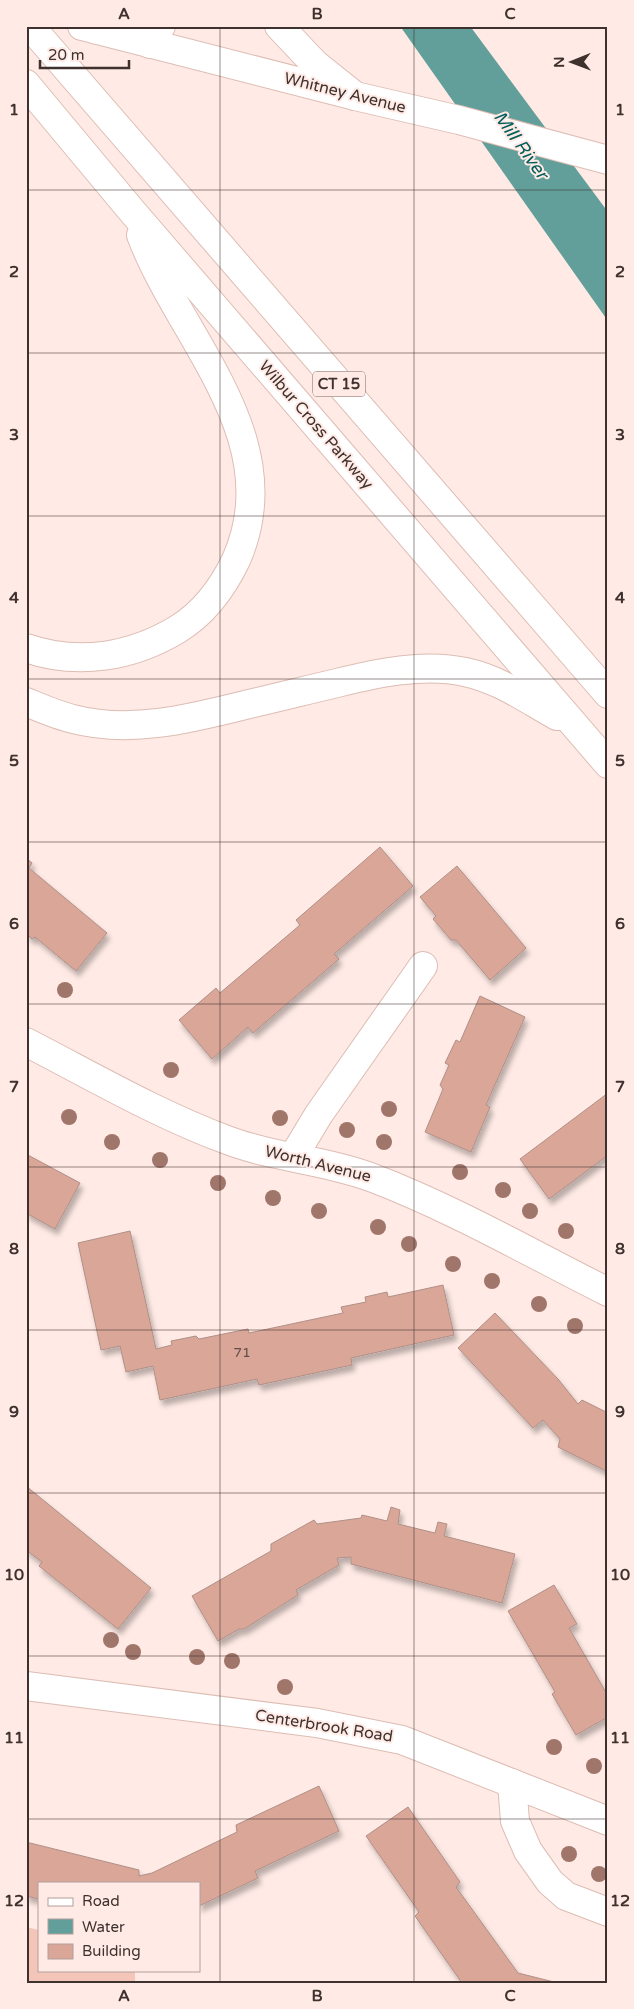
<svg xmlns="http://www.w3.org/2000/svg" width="634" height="2009" viewBox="0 0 634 2009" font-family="'Varela Round',sans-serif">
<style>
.green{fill:#f4c6b9}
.water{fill:#629f9a}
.building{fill:#d9a698;stroke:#af9088;filter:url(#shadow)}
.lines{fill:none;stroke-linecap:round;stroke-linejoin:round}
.minor-casing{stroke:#ddbdb4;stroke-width:30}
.major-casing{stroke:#ddbdb4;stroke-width:30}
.highway-casing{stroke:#ddbdb4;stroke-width:30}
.minor{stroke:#fff;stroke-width:28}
.major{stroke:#fff;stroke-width:28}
.highway{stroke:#fff;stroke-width:28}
.tree{fill:#a0756a}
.grid{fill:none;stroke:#3e312e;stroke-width:1;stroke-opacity:0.55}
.labels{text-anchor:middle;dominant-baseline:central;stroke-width:4;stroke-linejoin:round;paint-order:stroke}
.number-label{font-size:14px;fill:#654e48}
.shield{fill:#ffeae5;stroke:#786865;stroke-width:1}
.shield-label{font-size:15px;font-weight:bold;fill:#3e312e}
.street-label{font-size:16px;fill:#3e312e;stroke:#ffeae5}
.water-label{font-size:18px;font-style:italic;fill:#015e5a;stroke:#ffeae5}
.neatline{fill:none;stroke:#3e312e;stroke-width:2}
.grid-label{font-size:16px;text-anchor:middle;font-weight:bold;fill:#3e312e}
</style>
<defs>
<filter id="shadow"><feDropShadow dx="3" dy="5.5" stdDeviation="2.5" flood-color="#0004"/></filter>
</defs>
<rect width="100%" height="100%" fill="#ffeae5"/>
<polygon class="green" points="26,1927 39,1930 39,1970 135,1970 135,1983 26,1983"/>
<polygon class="water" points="400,26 470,26 608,212 608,321"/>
<g class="building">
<polygon points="380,847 413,886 334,954 339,959 253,1033 248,1027 212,1059 179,1020 216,988 220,993 300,925 296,920"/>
<polygon points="26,858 32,863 29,868 107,933 76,971 35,937 32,939 26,933"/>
<polygon points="457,866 526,948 490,980 456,940 451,940 433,919 436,916 420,897"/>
<polygon points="480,996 525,1017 486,1105 490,1107 471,1152 425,1132 443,1089 440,1085 449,1065 445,1063 456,1040 460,1042"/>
<polygon points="608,1093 608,1155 549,1199 520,1159"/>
<polygon points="26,1154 80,1183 55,1229 26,1213"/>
<polygon points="130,1231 156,1349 172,1345 171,1341 196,1336 199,1339 248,1329 249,1333 343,1313 341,1307 366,1302 365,1297 387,1292 388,1297 443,1285 454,1335 351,1358 352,1365 259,1385 257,1379 160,1400 153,1366 126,1372 120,1346 101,1350 78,1243"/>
<polygon points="495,1313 558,1379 578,1404 582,1400 608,1413 608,1472 558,1447 560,1439 543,1420 533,1428 458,1348"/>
<polygon points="26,1486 151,1588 118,1629 39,1566 42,1562 26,1550"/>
<polygon points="391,1507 400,1510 398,1524 435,1533 438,1522 447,1524 444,1536 515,1554 502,1603 351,1564 351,1557 337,1558 339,1565 296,1590 298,1595 244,1629 239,1629 218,1641 192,1596 271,1551 271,1544 314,1520 317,1524 361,1518 362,1515 387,1521"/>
<polygon points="554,1585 577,1624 569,1628 608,1696 608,1717 576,1735 552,1694 555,1692 508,1611"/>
<polygon points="319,1786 339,1831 255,1871 258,1878 199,1906 199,1883 39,1883 39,1899 26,1896 26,1842 139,1870 139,1876 152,1873 237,1832 236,1825"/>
<polygon points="408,1807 460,1882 456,1887 518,1973 558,1983 462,1983 415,1916 419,1912 366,1836"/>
</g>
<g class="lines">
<g class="minor-casing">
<g id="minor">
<path d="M26 1042C92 1076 157 1114 227 1140 274 1158 326 1160 373 1178 454 1209 530 1253 608 1292"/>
<polyline points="293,1157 319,1114 423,966"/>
<polyline points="26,1686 317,1723 402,1740 608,1821"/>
<polyline points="512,1783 515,1821 528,1851 550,1882 566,1896 608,1912"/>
</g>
</g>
<g class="major-casing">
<polyline id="major" points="82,26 355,96 459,120 608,160"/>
</g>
<g class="highway-casing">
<g id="highway">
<polyline points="30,26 608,694"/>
<polyline points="279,26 315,64 355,96"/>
<polyline points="97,30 98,26"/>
<polyline points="150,44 161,26"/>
<polyline points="26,84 131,210 608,764"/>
<path d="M26 648C78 666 132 657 178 629 204 613 223 587 236 560 290 439 180 339 141 235"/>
<path d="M26 702C41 708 57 715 73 719 130 734 189 719 245 705 276 698 307 690 337 683 377 673 424 663 465 672 499 679 528 700 557 716"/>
</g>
</g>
<use href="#minor" class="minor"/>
<use href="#major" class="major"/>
<use href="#highway" class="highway"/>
</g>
<g class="tree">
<circle cx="65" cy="990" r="8"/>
<circle cx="171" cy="1070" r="8"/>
<circle cx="389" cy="1109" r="8"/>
<circle cx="69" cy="1117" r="8"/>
<circle cx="280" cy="1118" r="8"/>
<circle cx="347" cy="1130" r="8"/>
<circle cx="112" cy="1142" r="8"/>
<circle cx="384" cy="1142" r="8"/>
<circle cx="160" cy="1160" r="8"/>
<circle cx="460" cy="1172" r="8"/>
<circle cx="218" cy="1183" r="8"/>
<circle cx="503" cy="1190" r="8"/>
<circle cx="273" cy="1198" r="8"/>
<circle cx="319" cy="1211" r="8"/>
<circle cx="530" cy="1211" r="8"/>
<circle cx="378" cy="1227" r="8"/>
<circle cx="566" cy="1231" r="8"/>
<circle cx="409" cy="1244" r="8"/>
<circle cx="453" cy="1264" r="8"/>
<circle cx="492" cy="1281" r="8"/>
<circle cx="539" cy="1304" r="8"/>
<circle cx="575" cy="1326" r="8"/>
<circle cx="111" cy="1640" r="8"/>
<circle cx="133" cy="1652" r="8"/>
<circle cx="197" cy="1657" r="8"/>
<circle cx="232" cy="1661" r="8"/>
<circle cx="285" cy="1687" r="8"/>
<circle cx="554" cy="1747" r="8"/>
<circle cx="594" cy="1766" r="8"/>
<circle cx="569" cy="1854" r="8"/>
<circle cx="599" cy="1874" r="8"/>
</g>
<path class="grid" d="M220 26V1983M414 26V1983M26 190H608M26 353H608M26 516H608M26 679H608M26 842H608M26 1004H608M26 1167H608M26 1330H608M26 1493H608M26 1656H608M26 1819H608"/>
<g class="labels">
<g class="number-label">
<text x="242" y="1352">71</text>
</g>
<rect class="shield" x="313" y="371.5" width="52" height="25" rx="4"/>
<g class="shield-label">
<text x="339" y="384">CT 15</text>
</g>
<g class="street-label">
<text transform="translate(345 93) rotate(14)">Whitney Avenue</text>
<text transform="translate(316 425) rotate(49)">Wilbur Cross Parkway</text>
<text transform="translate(318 1164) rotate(14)">Worth Avenue</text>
<text transform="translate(324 1726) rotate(9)">Centerbrook Road</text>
</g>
<g class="water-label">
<text transform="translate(521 145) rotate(54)">Mill River</text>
</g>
</g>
<rect width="634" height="2009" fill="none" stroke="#ffeae5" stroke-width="55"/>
<rect x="38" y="1882" width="162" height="90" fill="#ffeae5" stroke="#b2a09c"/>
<rect x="48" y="1898" width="25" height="8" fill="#ffffff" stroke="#b2a09c"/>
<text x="82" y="1906" font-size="15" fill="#3e312e">Road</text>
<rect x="48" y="1919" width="25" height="15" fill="#629f9a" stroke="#b2a09c"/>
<text x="82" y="1932" font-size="15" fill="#3e312e">Water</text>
<rect x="48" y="1944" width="25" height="15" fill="#d9a698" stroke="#b2a09c"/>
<text x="82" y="1956" font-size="15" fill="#3e312e">Building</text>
<g transform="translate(572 62) rotate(269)" stroke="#ffeae5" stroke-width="4" paint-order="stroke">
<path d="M0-4L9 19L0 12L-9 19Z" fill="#3e312e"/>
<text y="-8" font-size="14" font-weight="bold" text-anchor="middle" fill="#3e312e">N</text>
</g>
<path d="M40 60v8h89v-8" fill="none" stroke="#3e312e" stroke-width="2.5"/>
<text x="48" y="60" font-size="15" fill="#3e312e" stroke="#ffeae5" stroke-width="4" paint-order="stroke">20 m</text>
<rect x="28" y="28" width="578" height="1954" class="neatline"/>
<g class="grid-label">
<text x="124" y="19">A</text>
<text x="317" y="19">B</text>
<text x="510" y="19">C</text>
<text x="14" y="115">1</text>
<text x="620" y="115">1</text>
<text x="14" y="277">2</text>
<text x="620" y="277">2</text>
<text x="14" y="440">3</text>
<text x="620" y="440">3</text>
<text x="14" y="603">4</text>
<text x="620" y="603">4</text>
<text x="14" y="766">5</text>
<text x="620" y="766">5</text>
<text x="14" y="929">6</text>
<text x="620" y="929">6</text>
<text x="14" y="1092">7</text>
<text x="620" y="1092">7</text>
<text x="14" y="1254">8</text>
<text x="620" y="1254">8</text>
<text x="14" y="1417">9</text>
<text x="620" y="1417">9</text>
<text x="14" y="1580">10</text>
<text x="620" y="1580">10</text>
<text x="14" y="1743">11</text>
<text x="620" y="1743">11</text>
<text x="14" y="1906">12</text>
<text x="620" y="1906">12</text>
<text x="124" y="2001">A</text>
<text x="317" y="2001">B</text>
<text x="510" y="2001">C</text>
</g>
</svg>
